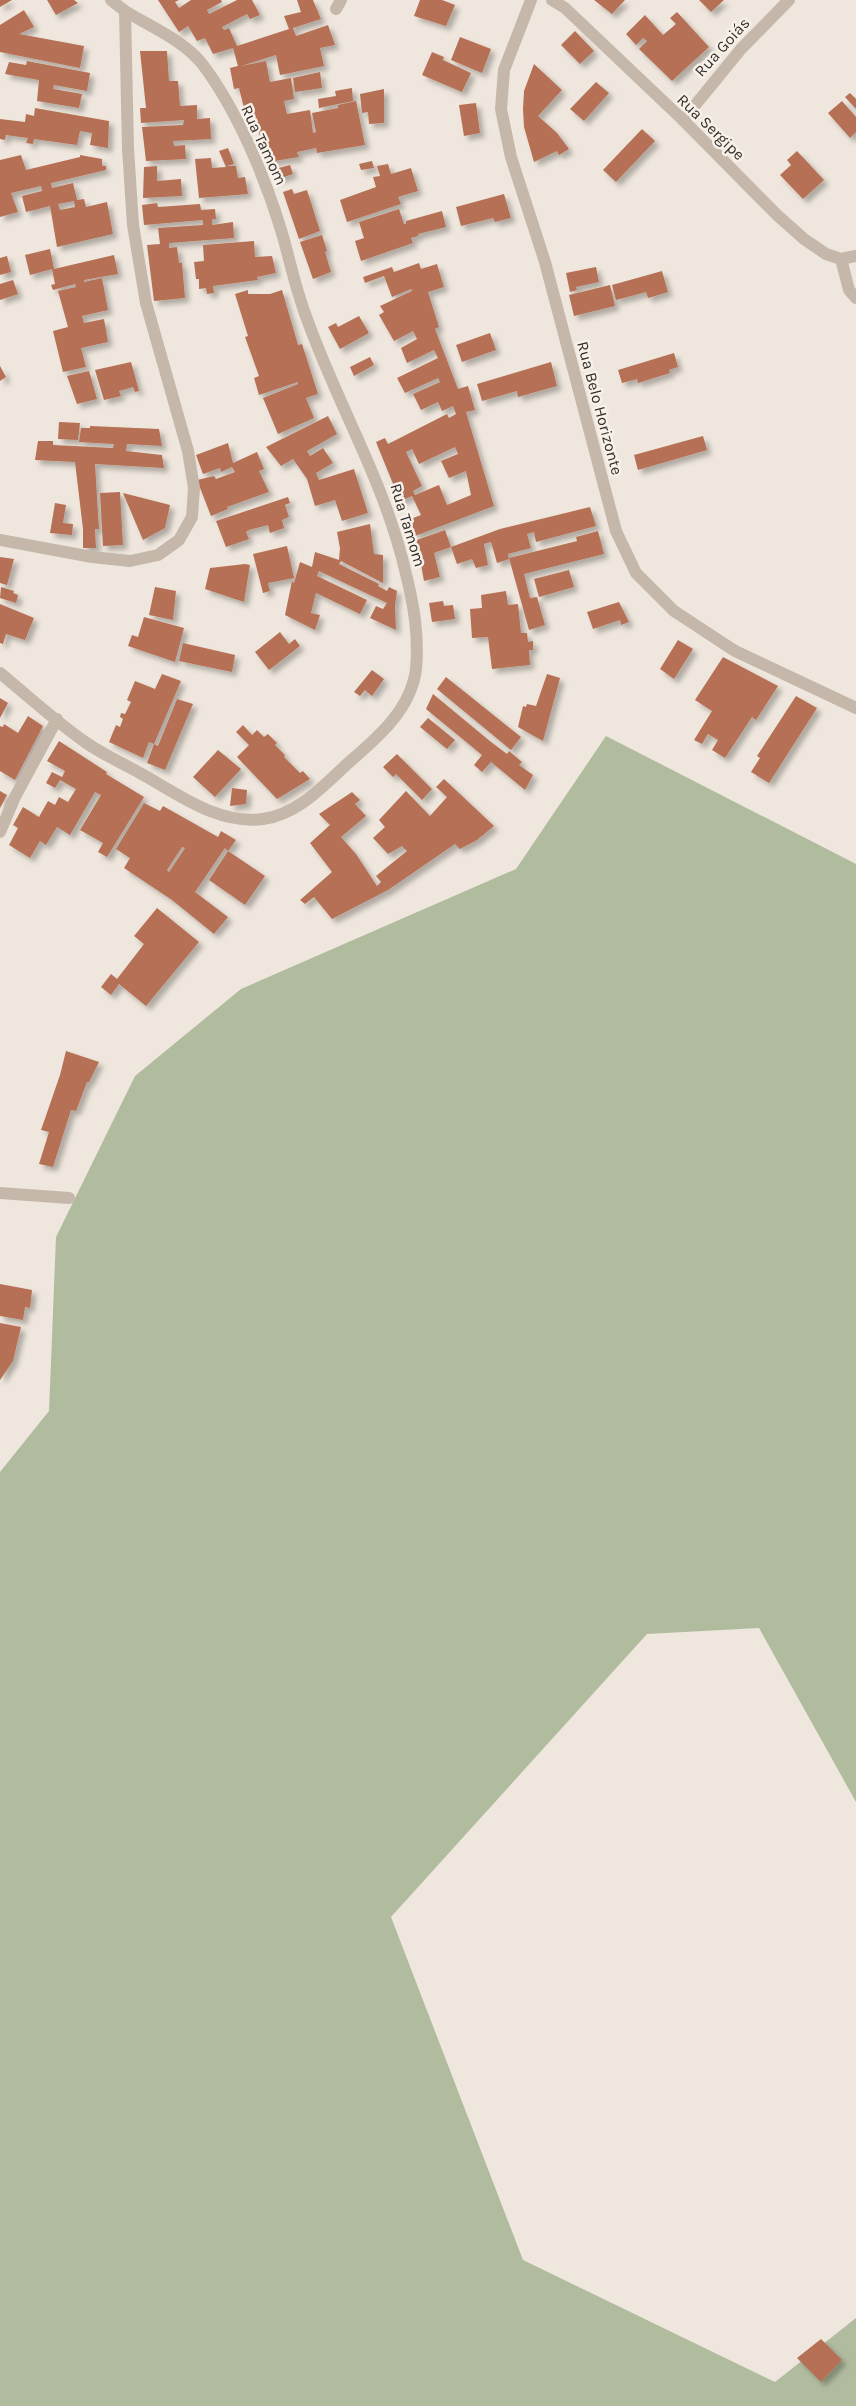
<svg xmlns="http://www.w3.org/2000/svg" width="856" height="2406" viewBox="0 0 856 2406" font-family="Karla,sans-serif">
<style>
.green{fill:#b1bc9f}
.building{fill:#b67054;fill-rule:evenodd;filter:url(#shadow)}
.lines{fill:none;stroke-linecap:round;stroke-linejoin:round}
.service{stroke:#c5b8ab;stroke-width:12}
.minor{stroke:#c5b8ab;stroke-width:12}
.labels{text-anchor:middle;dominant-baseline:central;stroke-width:5;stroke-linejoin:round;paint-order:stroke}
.street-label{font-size:16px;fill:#342d29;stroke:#f7f1e9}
</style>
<defs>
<filter id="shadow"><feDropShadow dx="4.5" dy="4.5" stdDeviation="2.5" flood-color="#0004"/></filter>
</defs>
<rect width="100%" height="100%" fill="#efe7dd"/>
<polygon class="green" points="606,736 856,864 856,1802 759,1628 647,1634 391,1917 523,2260 775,2382 856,2318 856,2406 0,2406 0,1472 49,1411 56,1237 135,1076 241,989 516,869"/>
<g class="building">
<polygon points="0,0 12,0 0,7"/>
<polygon points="47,0 74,0 78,3 56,15"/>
<polygon points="158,0 179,0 175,2 179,8 191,0 221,0 222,2 207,10 209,14 237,0 252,0 260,15 250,19 247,14 222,27 224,30 229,28 237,46 289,29 284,16 301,12 297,0 313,0 321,19 293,28 296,36 328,25 335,45 320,48 324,66 280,75 276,55 241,66 266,61 270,82 291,78 294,99 284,101 287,114 310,110 313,133 316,132 312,113 338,108 338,105 356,101 365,145 317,153 316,148 297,152 299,157 268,162 256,123 248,124 239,88 234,89 230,68 238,66 233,48 213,54 205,38 197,41 188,26 179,32"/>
<polygon points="420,0 442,0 455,5 446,26 414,16"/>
<polygon points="594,0 625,0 612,14"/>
<polygon points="699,0 724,0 711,12"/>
<polygon points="24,10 34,27 19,34 84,46 80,68 0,52 0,25"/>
<polygon points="677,12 709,47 672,81 639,49 647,41 643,38 636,45 626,34 645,15 663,35 676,24 670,18"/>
<polygon points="575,31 594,51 580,64 561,45"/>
<polygon points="460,37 491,49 482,73 451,60"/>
<polygon points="140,51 167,51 169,81 178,81 180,106 197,105 197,119 210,118 211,139 173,141 174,146 185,145 186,159 146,161 142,127 183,125 184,120 141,123 140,108 146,108"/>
<polygon points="432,52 444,57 443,60 471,73 462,92 422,75"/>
<polygon points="27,61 90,73 87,91 54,85 53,89 82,94 79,108 37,101 39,80 5,74 9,62 26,65"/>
<polygon points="534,64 562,90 538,116 557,133 569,149 559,155 557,151 534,162 524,127 523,109 524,91"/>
<polygon points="320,72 322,88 295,92 293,78"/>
<polygon points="596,82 609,93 584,121 570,109"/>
<polygon points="352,88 353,101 319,108 318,99 336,96 335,91"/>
<polygon points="384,89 384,123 369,124 368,112 362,113 360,94"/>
<polygon points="850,93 856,99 856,109 845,97"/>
<polygon points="842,101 856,117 856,132 850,138 828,113"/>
<polygon points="476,103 480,133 464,136 459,105"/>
<polygon points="35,108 109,121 108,148 90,145 92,133 80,131 77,145 34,139 33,144 26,143 28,138 6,135 5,140 0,139 0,119 25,122 26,114 34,116"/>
<polygon points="642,129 655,141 616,182 603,170"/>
<polygon points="228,148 234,164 227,166 236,166 238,178 245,177 248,194 199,198 195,159 211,158 212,168 226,167 219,151"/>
<polygon points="797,151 824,180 803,199 780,175 791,165 787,160"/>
<path d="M21 155 26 170 80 157V155L102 159V166H106V170L51 183 52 188 73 183 77 200 84 199 86 207 107 202 113 234 57 247 50 206 26 212 22 196 42 191 41 186 11 193 18 212 0 217V160ZM74 201 75 207 60 210 58 204Z"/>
<polygon points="372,161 374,168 361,170 359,164"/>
<polygon points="388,164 391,174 411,168 418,191 398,197 401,204 347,222 340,200 376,187 373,177 380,176 377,166"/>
<polygon points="290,165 293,174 278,179 275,169"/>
<polygon points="157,166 157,181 181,179 182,196 143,198 144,167"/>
<polygon points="292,189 294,194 307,190 320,231 299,239 283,192"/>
<polygon points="504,194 511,218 495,222 493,218 461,226 456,207"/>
<polygon points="157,203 158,207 200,204 201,210 215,209 216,219 212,219 212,225 233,222 234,238 169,243 169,248 177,247 179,263 182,263 185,298 154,301 147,245 160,244 158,228 203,225 203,220 144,225 142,205"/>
<polygon points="399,209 404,224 406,224 406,221 442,211 446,227 418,234 418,236 411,238 413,243 361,261 355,241 364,238 359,222"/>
<polygon points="322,235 327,251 325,252 331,272 313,279 300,242"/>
<polygon points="254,241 255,257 272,256 276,273 257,277 258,280 213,286 214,293 207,294 206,288 199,289 199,279 196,279 194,262 204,261 203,245"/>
<polygon points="50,249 54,269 114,255 118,274 84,280 84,282 102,278 108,310 82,316 84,323 104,319 108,342 81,348 86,367 63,372 53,331 68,327 58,291 76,287 75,284 53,290 51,285 55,284 52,269 30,275 25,255"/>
<polygon points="7,256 11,272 0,275 0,258"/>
<path d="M419 263 421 269 437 264 444 287 428 292 439 327 435 329 458 389 468 386 475 410 466 412 494 506 415 536 408 520 421 515 412 496 400 501 376 442 385 438 388 444 447 414 449 418 456 414 453 406 442 411 438 402 421 410 413 394 440 382 438 378 405 393 397 378 438 358 434 350 407 363 401 348 417 339 413 331 394 341 379 315 384 312 380 306 412 291 411 289 392 297 384 276 365 283 363 277 392 267 394 272ZM455 447 458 454 441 461 449 478 466 471 471 495 447 505 439 485 415 495 413 491 422 486 406 452 412 449 419 464Z"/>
<polygon points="596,267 599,282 576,287 577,290 570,292 566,273"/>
<polygon points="662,271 668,292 648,298 646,292 616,300 612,285"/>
<polygon points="13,280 18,294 0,300 0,284"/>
<polygon points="610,285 615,306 574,316 569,295"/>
<polygon points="248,290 248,294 270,294 282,290 298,345 302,344 318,394 306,398 314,418 278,434 263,398 298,384 298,382 259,395 254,378 259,376 245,337 248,336 235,294"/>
<polygon points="359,316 369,333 340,349 328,327 336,323 338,327"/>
<polygon points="490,333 496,350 462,362 456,345"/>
<polygon points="674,353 678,367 669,370 670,373 638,383 637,379 622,383 618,370"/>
<polygon points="370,357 374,365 354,376 350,367"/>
<polygon points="131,362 139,391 135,392 133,387 119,391 121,396 104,400 95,370"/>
<polygon points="551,362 557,386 518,397 517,391 482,401 477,384"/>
<polygon points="0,366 6,377 0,381"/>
<polygon points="89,371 97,399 77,404 67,376"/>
<polygon points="328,416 337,434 307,451 310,456 323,448 333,463 316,473 319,480 354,469 368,513 342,521 335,500 315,506 307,479 293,459 281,466 266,447"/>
<polygon points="59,422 80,423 78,440 58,439"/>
<polygon points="90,426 159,429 162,446 127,444 126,451 162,455 164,468 95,464 99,529 95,529 96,548 83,548 83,529 75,462 35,460 38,441 53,441 53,445 113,448 114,444 79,442 81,428 90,428"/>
<polygon points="703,436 707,450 638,470 634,455"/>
<polygon points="228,443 233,463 257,452 264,469 259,471 269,492 227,507 228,509 211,516 197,480 214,476 216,479 235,472 232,467 221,472 220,468 203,474 196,455"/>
<polygon points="120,492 123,545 103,546 100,493"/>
<polygon points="123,493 170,505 165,528 143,540"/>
<polygon points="288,497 290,503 285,505 289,517 282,520 284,528 270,533 268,525 249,530 246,532 249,539 226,547 216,521"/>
<polygon points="55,503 66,505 63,523 73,524 72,535 50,533"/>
<polygon points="590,507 596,526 536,542 534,532 527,534 531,548 508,554 509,559 497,563 491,542 484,544 488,565 476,568 472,559 457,564 451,547 500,529"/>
<polygon points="370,524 374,554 383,555 383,583 341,561 339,564 379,584 378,586 387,591 389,587 397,591 395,606 396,630 370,618 376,606 383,609 387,603 319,571 317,576 367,600 360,614 316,593 311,613 320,615 315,630 285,615 292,581 294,583 300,562 312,567 315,552 339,560 340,548 337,532"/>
<polygon points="445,530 451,547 434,553 440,577 424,581 420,559 414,541"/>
<polygon points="598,531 604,554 524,574 530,598 537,597 545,625 529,630 509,558 577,541 576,537"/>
<polygon points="287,546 294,578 268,583 270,591 263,593 253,554"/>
<polygon points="0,557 14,559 7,585 0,583"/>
<polygon points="245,564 250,565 244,602 205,589 210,568"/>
<polygon points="569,570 574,587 539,597 534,579"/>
<polygon points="1,587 14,591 13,593 18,595 16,603 0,598"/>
<polygon points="155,587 176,591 173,620 149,615"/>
<polygon points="506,591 508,605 518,604 521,633 527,633 528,642 533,641 533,650 529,650 530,665 492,669 488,637 472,638 470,609 482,608 481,595"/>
<polygon points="443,601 444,606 453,605 455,619 432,622 429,603"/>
<polygon points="619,602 629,622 621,625 620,620 593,629 587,612"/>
<polygon points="0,604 34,618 25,640 6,634 3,644 0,643"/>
<polygon points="144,617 184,628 175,662 128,646 132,635 138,637"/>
<polygon points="280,632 289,644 295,639 300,646 269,670 255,652"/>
<polygon points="678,640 693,649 674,679 660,669"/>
<polygon points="183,643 235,655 232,672 179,661"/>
<polygon points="723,657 778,686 756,720 752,717 725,758 712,750 718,740 708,734 702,744 694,740 712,711 695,700"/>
<polygon points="372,670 384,679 372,696 365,690 360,696 354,692"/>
<polygon points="162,674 181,681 154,744 158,746 177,699 193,704 165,770 147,763 154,744 149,742 143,758 109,742 116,725 120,727 123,719 120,717 121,713 125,714 131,702 127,700 135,681 155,689"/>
<polygon points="547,674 560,678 543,741 518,727 523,706 526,707 527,704 536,706"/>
<polygon points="446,677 521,737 511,750 437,689"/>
<polygon points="433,694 491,742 507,754 509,751 522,762 519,765 533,775 525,790 491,762 482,772 474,765 482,755 426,709"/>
<polygon points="796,696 817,708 769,783 751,772 760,758 757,756"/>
<polygon points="0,698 8,703 0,718"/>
<polygon points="28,716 43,726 15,780 0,771 0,726 3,727 4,724 18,733"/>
<polygon points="428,718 455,740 447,749 420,727"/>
<polygon points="243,725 252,735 257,730 264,737 268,734 277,743 275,745 285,755 284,757 300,773 303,771 310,779 277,799 237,757 249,745 236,732"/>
<polygon points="59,741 107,772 106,774 144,797 107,857 98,852 103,843 80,830 101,795 95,792 70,835 57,827 46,845 40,841 30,858 9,845 18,828 13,825 23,807 39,817 48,801 55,805 59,797 68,802 76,789 60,780 55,788 46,783 52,772 62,777 65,771 47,761"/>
<polygon points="218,750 241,769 215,797 193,777"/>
<polygon points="397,754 432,789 422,800 396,774 393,777 383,767"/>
<polygon points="444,779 494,826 477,840 460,849 455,844 388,890 332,919 314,897 305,904 300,900 332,872 310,843 330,825 319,814 352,792 360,800 355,804 366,816 341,837 356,854 377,886 381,882 376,876 407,851 402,846 388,854 373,838 385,827 379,820 406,791 430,816 447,797 436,787"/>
<polygon points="232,788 247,790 246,804 230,806"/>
<polygon points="0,791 7,795 0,808"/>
<path d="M144 803 160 811 163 806 218 837 221 831 236 840 228 851 265 876 245 905 209 880 228 851 225 848 195 892 228 917 214 934 172 900 124 868 130 858 116 849ZM182 847 185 848 169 872 167 870Z"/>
<polygon points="157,908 199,942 146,1006 119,984 111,995 101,987 111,974 117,979 144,944 134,936"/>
<polygon points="66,1051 99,1062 89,1082 87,1082 76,1111 71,1110 53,1167 39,1164 49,1132 41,1130 60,1075"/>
<polygon points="0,1284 32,1290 30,1308 25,1307 23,1320 0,1316"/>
<polygon points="0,1323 21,1327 13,1361 0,1380"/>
<polygon points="821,2339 842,2360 821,2382 797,2358"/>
</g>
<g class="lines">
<g class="service">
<polyline points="0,832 15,797 57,719"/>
<polyline points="0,1193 69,1198"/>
</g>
<g class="minor">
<polyline points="111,0 125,11"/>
<polyline points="531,0 504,70 501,109 511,157 545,262 616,531 636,573 674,611 735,651 856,708"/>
<polyline points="552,0 565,8 683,120 777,215 804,239 826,254 841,259 856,256"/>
<polyline points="336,9 341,0"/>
<polyline points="683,120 741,49 789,0"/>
<polyline points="841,259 849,290 856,298"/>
<path d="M0 540 92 557 130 561 158 555 179 540 192 517 194 488 188 451 146 303 133 225 128 149 125 11C151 27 185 41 203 65 237 110 266 179 282 233 290 261 296 291 307 319 338 406 385 482 406 574 414 606 419 636 416 669 411 710 377 738 347 764 322 787 298 814 263 819 218 825 178 794 140 773 122 763 102 754 85 742 55 721 28 696 0 673"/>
</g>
</g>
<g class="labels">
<g class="street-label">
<text transform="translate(722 47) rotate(-48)">Rua Goiás</text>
<text transform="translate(711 127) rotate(44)">Rua Sergipe</text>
<text transform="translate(264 145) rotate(65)">Rua Tamom</text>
<text transform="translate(600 408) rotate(75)">Rua Belo Horizonte</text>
<text transform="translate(408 525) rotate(73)">Rua Tamom</text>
</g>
</g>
</svg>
